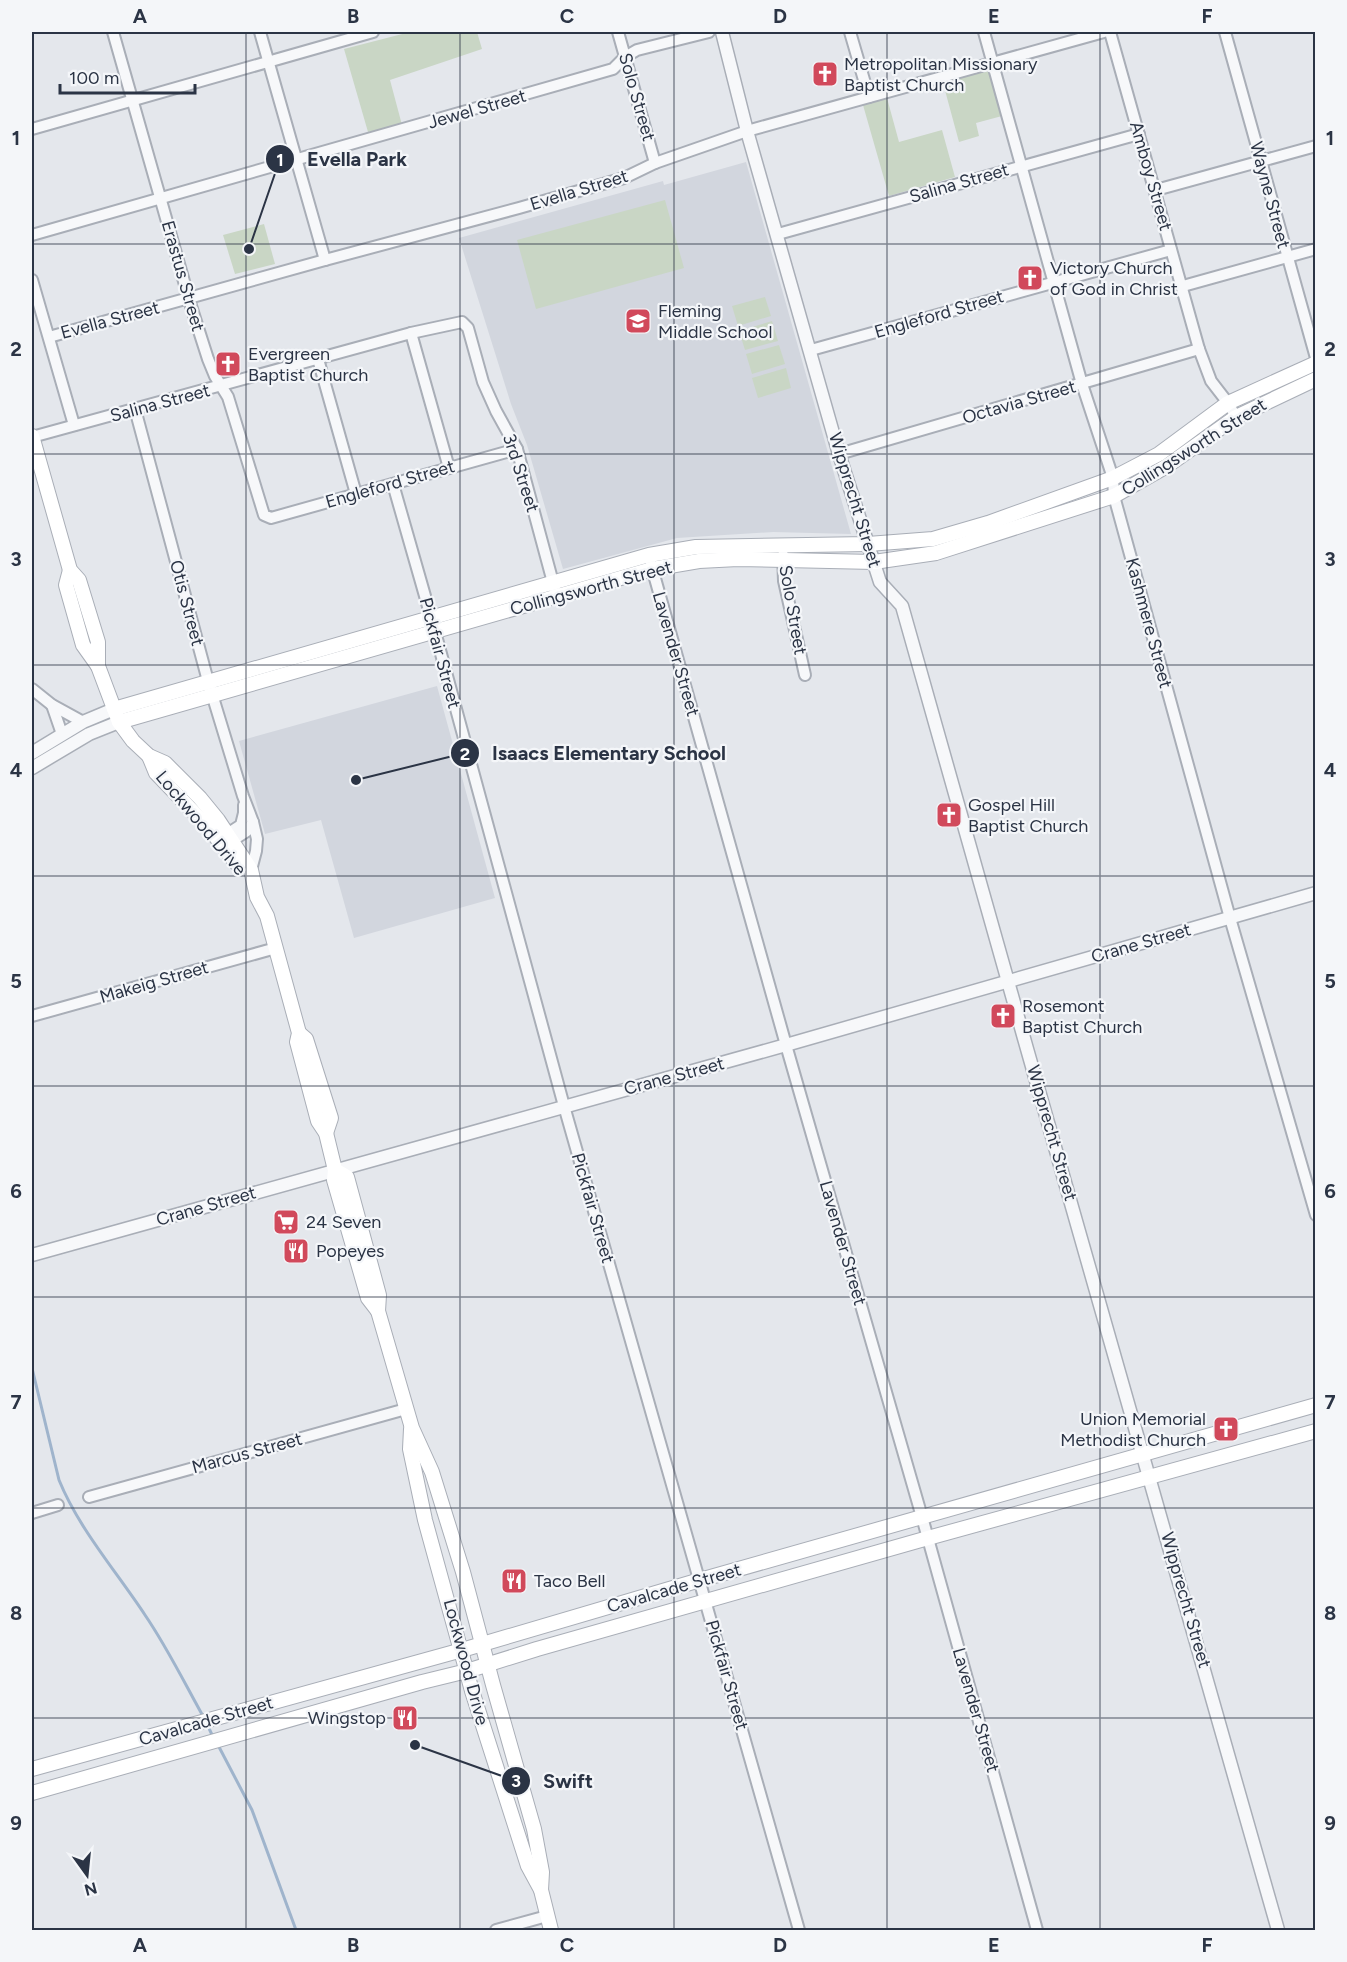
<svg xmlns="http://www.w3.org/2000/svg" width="1347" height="1962" viewBox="0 0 1347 1962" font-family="Figtree,sans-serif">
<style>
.built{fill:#d2d6de}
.green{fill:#c9d6c5}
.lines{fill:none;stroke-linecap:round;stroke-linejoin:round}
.stream{stroke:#9fb4cc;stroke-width:3}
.minor-casing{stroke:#a9aeb7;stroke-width:14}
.tertiary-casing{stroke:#a9aeb7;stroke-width:15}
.secondary-casing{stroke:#a9aeb7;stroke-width:16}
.minor{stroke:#f7f8fa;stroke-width:10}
.tertiary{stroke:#f7f8fa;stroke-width:12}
.secondary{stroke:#fff;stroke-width:14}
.grid{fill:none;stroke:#2b3445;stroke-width:1.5;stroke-opacity:0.55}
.labels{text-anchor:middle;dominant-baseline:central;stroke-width:4.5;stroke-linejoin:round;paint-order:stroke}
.poi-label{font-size:18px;fill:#2b3445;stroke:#f4f6f9;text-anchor:start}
.street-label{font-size:18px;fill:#2b3445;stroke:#f4f6f9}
.leader{fill:none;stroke:#2b3445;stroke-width:2}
.callout-dot{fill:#2b3445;stroke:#f4f6f9;stroke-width:2}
.mark-label{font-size:18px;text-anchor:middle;font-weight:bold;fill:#fff}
.callout-label{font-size:20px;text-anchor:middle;font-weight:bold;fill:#2b3445;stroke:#f4f6f9;stroke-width:4.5;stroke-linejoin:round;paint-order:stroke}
.neatline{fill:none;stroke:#2b3445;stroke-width:2}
.grid-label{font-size:20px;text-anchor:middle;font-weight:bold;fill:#2b3445}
</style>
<rect width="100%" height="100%" fill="#e4e7ec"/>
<g class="built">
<polygon points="746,162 851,534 773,532 677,538 563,569 527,445 511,404 459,238 663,181 664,185"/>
<polygon points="437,686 495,898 354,938 321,820 265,834 239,741"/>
</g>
<g class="green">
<polygon points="410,32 477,32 482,49 390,80 402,125 368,132 344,49"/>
<polygon points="989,70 1002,116 976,123 979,136 959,142 943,83"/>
<polygon points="887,98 899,142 942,130 955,177 889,196 863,105"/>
<polygon points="665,200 684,268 536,309 517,240"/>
<polygon points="264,224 275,264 235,274 223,235"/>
<polygon points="765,297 771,316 738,326 732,306"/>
<polygon points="772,321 778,341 745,350 739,331"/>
<polygon points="779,345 785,364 752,374 746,354"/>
<polygon points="786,368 791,388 758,398 752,378"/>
</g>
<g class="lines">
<g class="stream">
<path d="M32 1368 59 1480C79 1529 116 1571 145 1615 167 1647 185 1684 204 1718"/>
<polyline points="207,1724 213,1737"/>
<polyline points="218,1745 252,1810 296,1930"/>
</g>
<g class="minor-casing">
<g id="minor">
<polyline points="113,32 191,306 208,359 215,376 228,397 264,515 271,518 517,449"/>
<polyline points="260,32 325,260"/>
<polyline points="618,32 655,163"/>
<polyline points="850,32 869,97"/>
<polyline points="984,32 1082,384 1113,478 1114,496 1230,918 1316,1215"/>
<polyline points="1110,32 1199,349 1211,381 1228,403 1236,417"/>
<polyline points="1225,32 1316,358"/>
<polyline points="32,129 373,32"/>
<polyline points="1156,190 1316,146"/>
<polyline points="778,234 1139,134"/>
<polyline points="32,235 613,69 625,57 637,50 709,32"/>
<polyline points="32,280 74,425"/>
<polyline points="1183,286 1316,249"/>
<polyline points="411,333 449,468"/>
<polyline points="49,337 325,260 519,208 624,178 655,163 747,131 1104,32"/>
<polyline points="811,350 1171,250"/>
<polyline points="318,359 356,494"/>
<polyline points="135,409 208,681 243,796 253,822 257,839 256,851 251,870"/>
<polyline points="32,437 411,333 462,322 468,328 483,382 496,411 517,449 555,590"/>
<polyline points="839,454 1199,349"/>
<polyline points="393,484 431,617 564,1106 799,1930"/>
<polyline points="783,555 784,581 805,675"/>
<polyline points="651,564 786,1045 922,1517 1037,1930"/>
<polyline points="32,689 52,705 83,722"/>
<polyline points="52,705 62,734"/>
<polyline points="221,838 241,825 244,813 244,805"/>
<polyline points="227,844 247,831 253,822"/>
<polyline points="32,1016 276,948"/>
<polyline points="89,1497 406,1409"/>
<polyline points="32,1513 58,1505"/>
<polyline points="496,1930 547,1916"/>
</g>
</g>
<g class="tertiary-casing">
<g id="tertiary">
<path d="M722 32 747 131 839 454 880 582 902 606C1025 1048 1154 1488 1278 1930"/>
<polyline points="32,753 83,722 114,709"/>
<polyline points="32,768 89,734 119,722"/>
<polyline points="32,1255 786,1045 1316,893"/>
</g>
</g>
<g class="secondary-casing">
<g id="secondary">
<polyline points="32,436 70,570 79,580 98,642 98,666 119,722 133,741 149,756 165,763 200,798 218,820 251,870 257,897 267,916 299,1033 297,1042 318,1121 326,1133 335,1170 334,1180 368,1298 378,1311"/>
<polyline points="70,570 66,585 83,645 98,666"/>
<polyline points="114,709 649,555 696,547 868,544 933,539 988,523 1113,478 1159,454 1228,403 1316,363"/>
<polyline points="119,722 652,569 699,561 738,559 874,562 936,553 1114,496 1167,466 1236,417 1316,379"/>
<polyline points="149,756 156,773 209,828 236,863"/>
<polyline points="299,1033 306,1039 331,1118 326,1133"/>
<polyline points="335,1170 347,1177 379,1295 378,1311 412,1428 432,1472 463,1572 493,1685 534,1829 542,1872 541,1890"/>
<polyline points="411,1429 410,1449 425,1520 472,1691 528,1866 541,1890 551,1930"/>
<polyline points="32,1769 462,1650 700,1580 1316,1405"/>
<polyline points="32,1793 422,1682 467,1671 537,1649 928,1538 1316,1431"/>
</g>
</g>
<use href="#minor" class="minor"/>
<use href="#tertiary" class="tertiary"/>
<use href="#secondary" class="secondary"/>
</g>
<path class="grid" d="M246 32V1930M460 32V1930M674 32V1930M887 32V1930M1100 32V1930M32 244H1316M32 454H1316M32 665H1316M32 876H1316M32 1086H1316M32 1297H1316M32 1508H1316M32 1718H1316"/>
<defs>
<g id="church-square" transform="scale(1.35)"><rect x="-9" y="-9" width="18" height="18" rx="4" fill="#d1495b" stroke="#f4f6f9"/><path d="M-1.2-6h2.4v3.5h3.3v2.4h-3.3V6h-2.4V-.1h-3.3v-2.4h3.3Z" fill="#fff"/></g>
<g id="school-square" transform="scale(1.35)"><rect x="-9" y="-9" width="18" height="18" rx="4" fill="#d1495b" stroke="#f4f6f9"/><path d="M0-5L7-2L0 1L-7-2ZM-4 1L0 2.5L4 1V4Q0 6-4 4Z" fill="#fff"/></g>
<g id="supermarket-square" transform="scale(1.35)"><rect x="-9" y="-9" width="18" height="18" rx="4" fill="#d1495b" stroke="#f4f6f9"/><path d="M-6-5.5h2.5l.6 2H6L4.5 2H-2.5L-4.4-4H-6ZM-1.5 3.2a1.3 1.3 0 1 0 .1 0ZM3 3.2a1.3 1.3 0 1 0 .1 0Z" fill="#fff"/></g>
<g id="restaurant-square" transform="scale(1.35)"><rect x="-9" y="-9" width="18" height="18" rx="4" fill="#d1495b" stroke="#f4f6f9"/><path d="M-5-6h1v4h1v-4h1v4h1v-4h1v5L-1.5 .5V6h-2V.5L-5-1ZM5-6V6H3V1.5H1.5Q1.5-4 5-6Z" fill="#fff"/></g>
</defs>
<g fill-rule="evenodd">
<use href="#church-square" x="825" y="74"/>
<use href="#church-square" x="1030" y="278"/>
<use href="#school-square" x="638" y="321"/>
<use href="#church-square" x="228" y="364"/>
<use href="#church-square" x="949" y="815"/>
<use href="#church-square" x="1003" y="1016"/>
<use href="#supermarket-square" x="286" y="1222"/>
<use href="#restaurant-square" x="296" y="1251"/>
<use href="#church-square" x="1226" y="1429"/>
<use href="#restaurant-square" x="514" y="1581"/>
<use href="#restaurant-square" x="405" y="1718"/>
</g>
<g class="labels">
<g class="poi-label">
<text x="844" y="64">Metropolitan Missionary<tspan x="844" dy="21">Baptist Church</tspan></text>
<text x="1050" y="268">Victory Church<tspan x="1050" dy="21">of God in Christ</tspan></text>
<text x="658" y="311">Fleming<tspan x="658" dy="21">Middle School</tspan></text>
<text x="248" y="354">Evergreen<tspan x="248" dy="21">Baptist Church</tspan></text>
<text x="968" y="805">Gospel Hill<tspan x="968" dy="21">Baptist Church</tspan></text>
<text x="1022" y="1006">Rosemont<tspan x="1022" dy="21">Baptist Church</tspan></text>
<text x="306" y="1222">24 Seven</text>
<text x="316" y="1251">Popeyes</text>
<text x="1206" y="1419" text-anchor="end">Union Memorial<tspan x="1206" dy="21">Methodist Church</tspan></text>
<text x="534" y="1581">Taco Bell</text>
<text x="386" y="1718" text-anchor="end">Wingstop</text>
</g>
<g class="street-label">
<text transform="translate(637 97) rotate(74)">Solo Street</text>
<text transform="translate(477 109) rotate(-16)">Jewel Street</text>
<text transform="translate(1151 176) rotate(74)">Amboy Street</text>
<text transform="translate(959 183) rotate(-16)">Salina Street</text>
<text transform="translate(579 190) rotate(-17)">Evella Street</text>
<text transform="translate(1270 195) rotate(75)">Wayne Street</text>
<text transform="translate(183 276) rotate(74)">Erastus Street</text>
<text transform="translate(939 314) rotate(-16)">Engleford Street</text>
<text transform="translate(110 320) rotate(-15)">Evella Street</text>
<text transform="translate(1019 402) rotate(-16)">Octavia Street</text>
<text transform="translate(160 403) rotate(-15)">Salina Street</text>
<text transform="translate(1194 447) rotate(-32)">Collingsworth Street</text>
<text transform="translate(521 473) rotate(72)">3rd Street</text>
<text transform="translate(390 484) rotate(-16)">Engleford Street</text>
<text transform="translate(855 500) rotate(73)">Wipprecht Street</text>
<text transform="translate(591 588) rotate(-15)">Collingsworth Street</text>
<text transform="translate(187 603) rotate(75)">Otis Street</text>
<text transform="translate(793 610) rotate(80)">Solo Street</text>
<text transform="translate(1149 623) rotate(75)">Kashmere Street</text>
<text transform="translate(440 653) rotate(75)">Pickfair Street</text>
<text transform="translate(676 654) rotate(74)">Lavender Street</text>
<text transform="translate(201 823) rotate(50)">Lockwood Drive</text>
<text transform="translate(1141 943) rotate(-16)">Crane Street</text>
<text transform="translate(154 982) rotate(-16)">Makeig Street</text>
<text transform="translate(674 1076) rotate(-15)">Crane Street</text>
<text transform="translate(1052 1133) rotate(74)">Wipprecht Street</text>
<text transform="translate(206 1206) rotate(-16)">Crane Street</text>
<text transform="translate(593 1208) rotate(74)">Pickfair Street</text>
<text transform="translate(843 1243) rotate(74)">Lavender Street</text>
<text transform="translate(247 1453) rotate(-15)">Marcus Street</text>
<text transform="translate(674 1588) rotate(-16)">Cavalcade Street</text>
<text transform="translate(1186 1600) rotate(74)">Wipprecht Street</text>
<text transform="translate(466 1662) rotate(75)">Lockwood Drive</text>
<text transform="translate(727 1675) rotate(74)">Pickfair Street</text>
<text transform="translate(976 1710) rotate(74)">Lavender Street</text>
<text transform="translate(206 1721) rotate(-16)">Cavalcade Street</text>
</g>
</g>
<path class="leader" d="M249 249L280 159M356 780L465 753M415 1745L516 1781"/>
<g class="callout-dot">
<circle cx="249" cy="249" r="6"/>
<circle cx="356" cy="780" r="6"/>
<circle cx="415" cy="1745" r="6"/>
<circle cx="280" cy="159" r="15"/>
<circle cx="465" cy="753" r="15"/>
<circle cx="516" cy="1781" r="15"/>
</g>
<g class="mark-label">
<text x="280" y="166">1</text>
<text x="465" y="760">2</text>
<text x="516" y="1787">3</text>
</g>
<g class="callout-label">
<text x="357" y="166">Evella Park</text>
<text x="609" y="760">Isaacs Elementary School</text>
<text x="568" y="1788">Swift</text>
</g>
<rect width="1347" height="1962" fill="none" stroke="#f4f6f9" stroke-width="66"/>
<g transform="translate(87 1875) rotate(165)" stroke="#f4f6f9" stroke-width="4.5" paint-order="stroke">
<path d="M0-4.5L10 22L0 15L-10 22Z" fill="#2b3445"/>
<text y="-9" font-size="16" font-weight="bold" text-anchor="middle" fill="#2b3445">N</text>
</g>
<path d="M60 84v9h135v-9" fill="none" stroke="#2b3445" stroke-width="3"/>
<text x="69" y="84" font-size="18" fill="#2b3445" stroke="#f4f6f9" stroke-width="4.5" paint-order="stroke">100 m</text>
<rect x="33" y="33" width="1281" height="1896" class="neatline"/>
<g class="grid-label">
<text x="140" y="23">A</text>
<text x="353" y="23">B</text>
<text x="567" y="23">C</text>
<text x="780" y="23">D</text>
<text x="994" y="23">E</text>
<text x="1207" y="23">F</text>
<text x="16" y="145">1</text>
<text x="1330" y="145">1</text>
<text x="16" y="356">2</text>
<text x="1330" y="356">2</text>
<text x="16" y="566">3</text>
<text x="1330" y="566">3</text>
<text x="16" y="777">4</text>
<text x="1330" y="777">4</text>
<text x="16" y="988">5</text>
<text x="1330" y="988">5</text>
<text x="16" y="1198">6</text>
<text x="1330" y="1198">6</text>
<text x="16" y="1409">7</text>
<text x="1330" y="1409">7</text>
<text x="16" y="1620">8</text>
<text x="1330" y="1620">8</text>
<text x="16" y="1830">9</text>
<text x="1330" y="1830">9</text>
<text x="140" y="1952">A</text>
<text x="353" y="1952">B</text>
<text x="567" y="1952">C</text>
<text x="780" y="1952">D</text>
<text x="994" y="1952">E</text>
<text x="1207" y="1952">F</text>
</g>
</svg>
